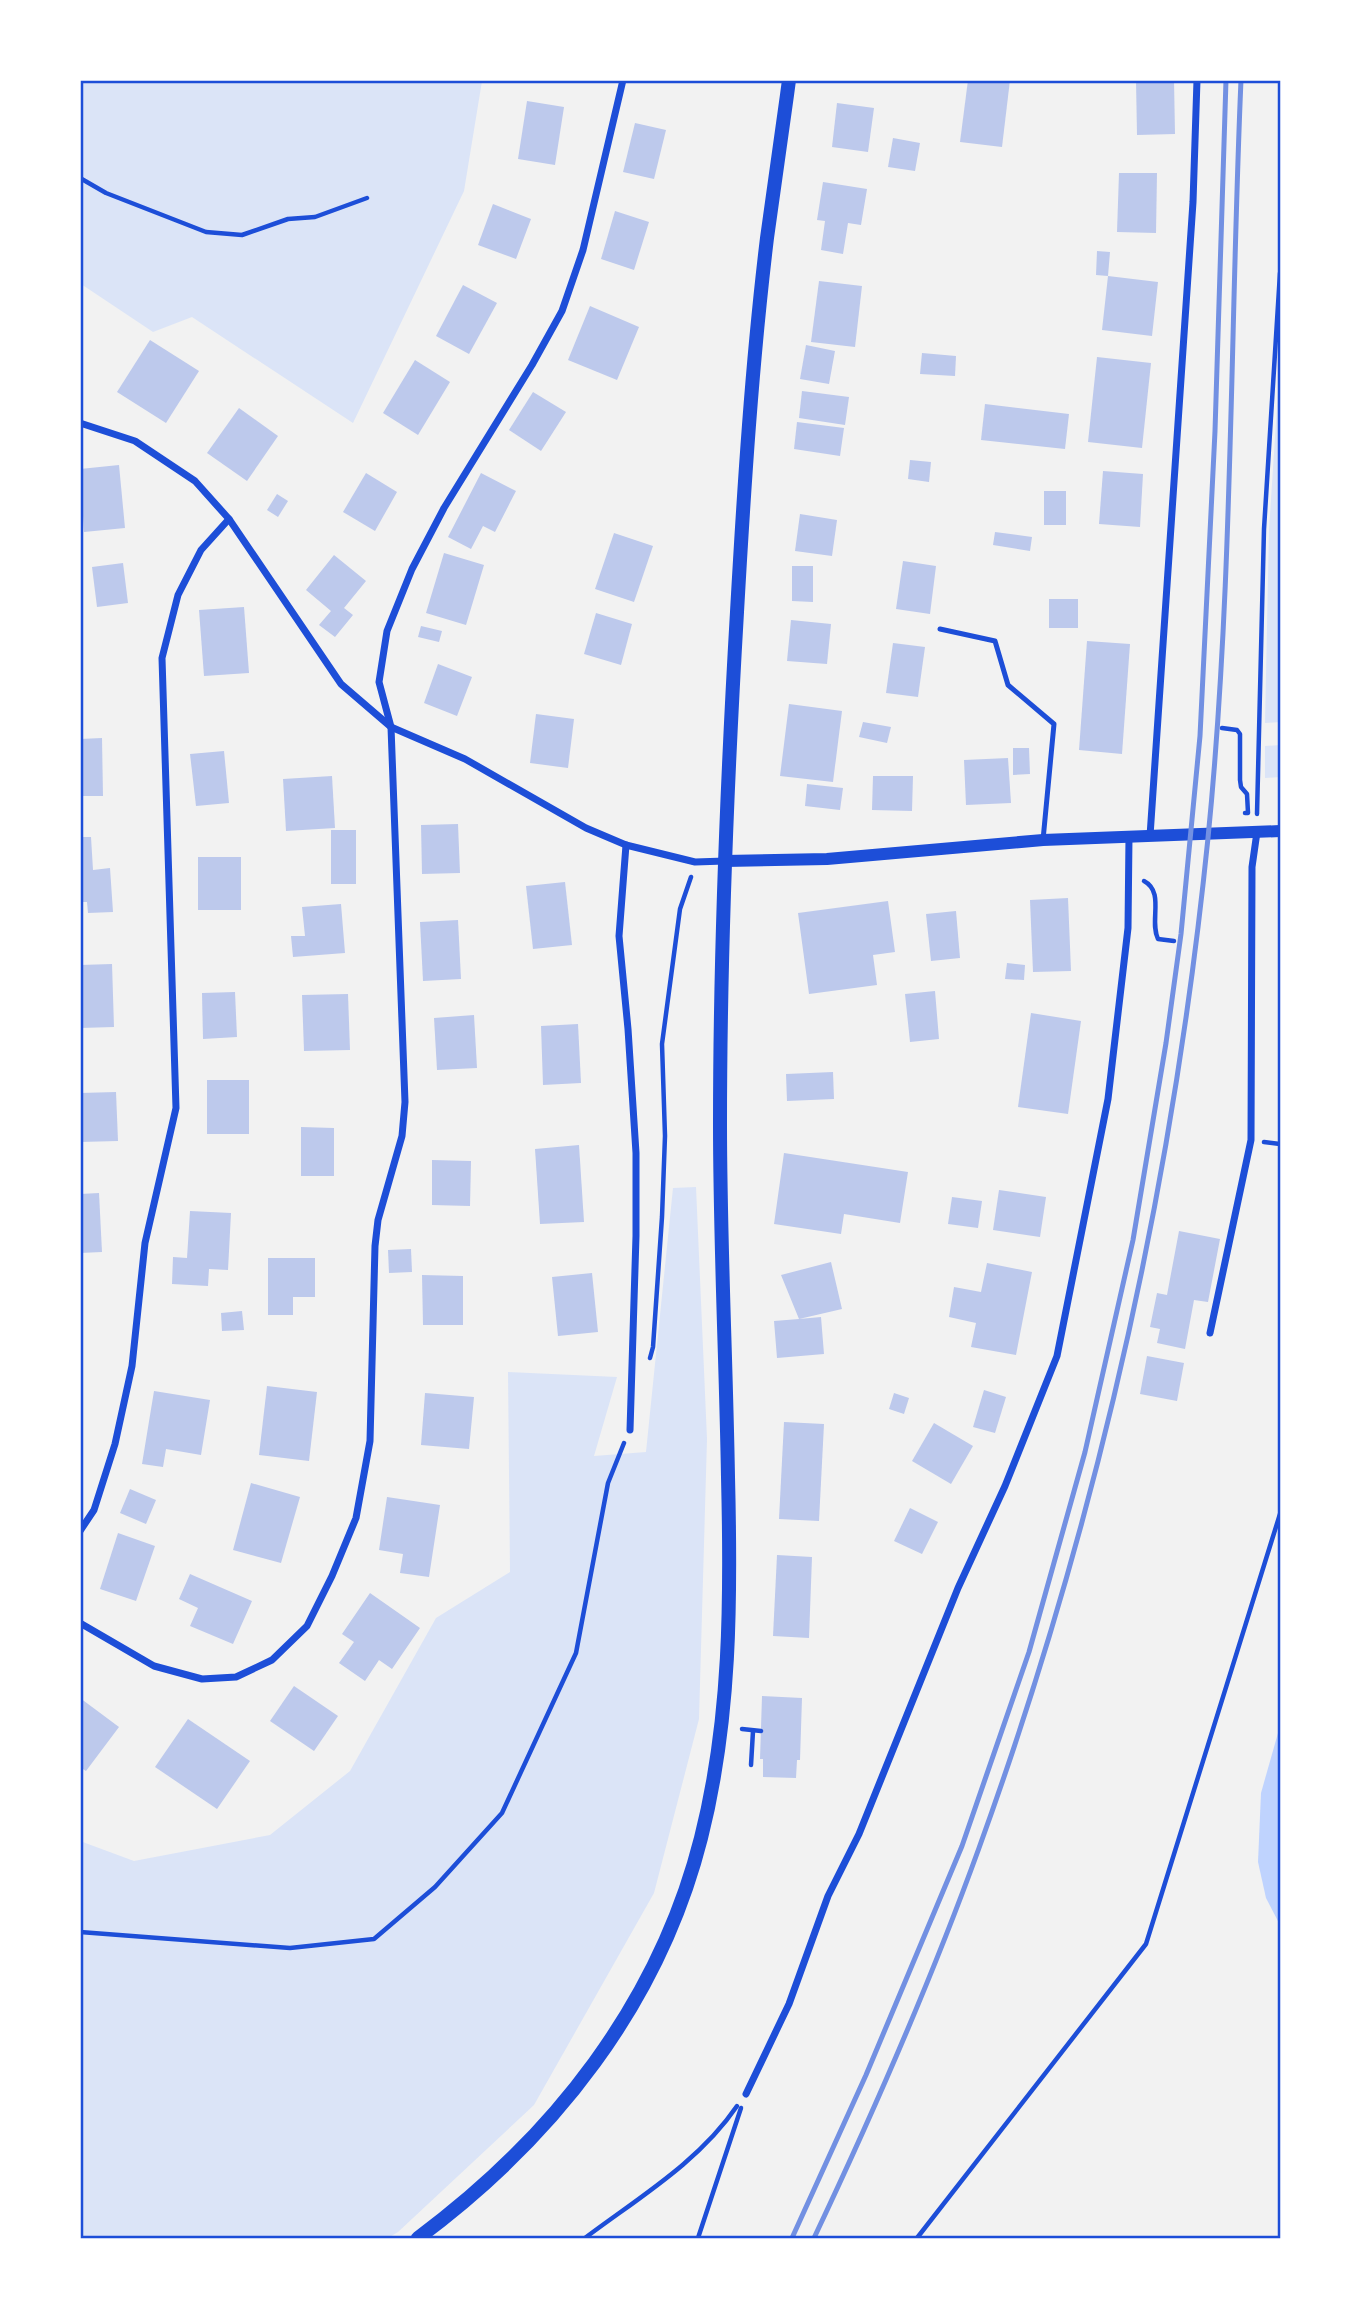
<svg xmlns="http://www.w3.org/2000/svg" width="1361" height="2319" viewBox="0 0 1361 2319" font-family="Rubik,sans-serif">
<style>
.green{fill:#dbe4f7}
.water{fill:#bfd3fe}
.building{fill:#bdc9ec}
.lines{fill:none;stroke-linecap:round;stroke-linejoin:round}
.path{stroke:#1d4ed8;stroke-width:4.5}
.service{stroke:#1d4ed8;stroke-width:5}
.minor{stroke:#1d4ed8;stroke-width:7}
.tertiary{stroke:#1d4ed8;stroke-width:12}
.secondary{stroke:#1d4ed8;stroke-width:14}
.rail{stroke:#7290e2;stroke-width:5}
.neatline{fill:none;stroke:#1d4ed8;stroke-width:2.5}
</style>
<rect width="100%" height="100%" fill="#f2f2f2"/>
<g class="green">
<polygon points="80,81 482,81 464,191 353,423 192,317 153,332 81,284"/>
<polygon points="1280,360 1280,722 1265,723 1269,530"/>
<polygon points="1280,745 1280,777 1265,778 1265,746"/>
<polygon points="696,1187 707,1439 699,1719 654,1893 534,2105 398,2232 388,2238 81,2238 80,1841 134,1861 270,1835 350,1771 436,1618 510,1572 508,1372 617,1377 594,1456 646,1452 673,1188"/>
</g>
<polygon class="water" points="1280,1726 1280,1925 1266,1898 1258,1862 1261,1793"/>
<g class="building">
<polygon points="968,80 1010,80 1002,147 960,142"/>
<polygon points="1136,80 1174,80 1175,134 1137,135"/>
<polygon points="527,101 564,107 555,165 518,159"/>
<polygon points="837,103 874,108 868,152 832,147"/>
<polygon points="635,123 666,130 654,179 623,172"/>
<polygon points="893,138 920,143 915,171 888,167"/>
<polygon points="1119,173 1157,173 1156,233 1117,232"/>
<polygon points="823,182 867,189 861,225 848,223 843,254 821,250 825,221 817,220"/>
<polygon points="493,204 531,219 516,259 478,245"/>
<polygon points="615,211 649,222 634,270 601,259"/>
<polygon points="1097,251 1110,252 1108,276 1158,282 1152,336 1102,330 1108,276 1096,275"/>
<polygon points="819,281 862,286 855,347 811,342"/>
<polygon points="463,285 497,303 469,354 436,336"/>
<polygon points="590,306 639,327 617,380 568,360"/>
<polygon points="150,340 199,371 166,423 117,392"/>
<polygon points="806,345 835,351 829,384 800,379"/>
<polygon points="922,353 956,356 955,376 920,374"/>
<polygon points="1097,357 1151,363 1142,448 1088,442"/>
<polygon points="415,360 450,382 418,435 383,413"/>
<polygon points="802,391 849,397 845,425 799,418"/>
<polygon points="533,392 566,412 541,451 509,430"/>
<polygon points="985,404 1069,414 1065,449 981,440"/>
<polygon points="239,408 278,436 247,481 207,453"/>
<polygon points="797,422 844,428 840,456 794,449"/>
<polygon points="910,460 931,462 929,482 908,479"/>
<polygon points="119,465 125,528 84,532 80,469"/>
<polygon points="1103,471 1143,474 1140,527 1099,524"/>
<polygon points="366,473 397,492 375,531 343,512"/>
<polygon points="481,473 516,491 495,532 483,526 471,549 448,537"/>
<rect x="1044" y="491" width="22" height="34"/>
<polygon points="277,494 288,501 278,517 267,510"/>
<polygon points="800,514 837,520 832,556 795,551"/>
<polygon points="995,532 1032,537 1030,551 993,545"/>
<polygon points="614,533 653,546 634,602 595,589"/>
<polygon points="444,553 484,565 466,625 426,613"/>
<polygon points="334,555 366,581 344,608 353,615 335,637 319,625 331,611 306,590"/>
<polygon points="903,561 936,566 930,614 896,609"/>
<polygon points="123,563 128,603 97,607 92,567"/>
<polygon points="792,566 813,566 813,602 792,601"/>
<rect x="1049" y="599" width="29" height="29"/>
<polygon points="244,607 249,673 204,676 199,610"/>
<polygon points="596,613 632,624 621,665 584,654"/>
<polygon points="791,620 831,624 827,664 787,661"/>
<polygon points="421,626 442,631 439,642 418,637"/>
<polygon points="1087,641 1130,644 1122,754 1079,750"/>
<polygon points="893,643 925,647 918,697 886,693"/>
<polygon points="438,664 472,677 457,716 424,703"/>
<polygon points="789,704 842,711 833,782 780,776"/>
<polygon points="536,714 574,719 568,768 530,763"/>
<polygon points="863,722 891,727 887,743 859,737"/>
<polygon points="102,738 103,796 80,796 80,739"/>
<polygon points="1013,748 1029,748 1030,774 1013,775"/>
<polygon points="224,751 229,803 196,806 190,754"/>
<polygon points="1008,758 1011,803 966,805 964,760"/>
<polygon points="332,776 335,828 286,831 283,779"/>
<polygon points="873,776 913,776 912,811 872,810"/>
<polygon points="807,784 843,788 840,810 805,806"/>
<polygon points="458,824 460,873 422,874 421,825"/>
<rect x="331" y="830" width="25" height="54"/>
<polygon points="80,837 91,837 93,870 110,868 113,912 88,913 87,902 80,902"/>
<rect x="198" y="857" width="43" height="53"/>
<polygon points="565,882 572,945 533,949 526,886"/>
<polygon points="1068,898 1071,971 1033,972 1030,900"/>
<polygon points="888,901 895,952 873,955 877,985 809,994 798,913"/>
<polygon points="341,904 345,953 293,957 291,936 305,936 302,907"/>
<polygon points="956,911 960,958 931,961 926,914"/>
<polygon points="458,920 461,979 423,981 420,922"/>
<polygon points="1007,963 1025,965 1024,980 1005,979"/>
<polygon points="112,964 114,1027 80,1028 80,965"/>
<polygon points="935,991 939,1039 910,1042 905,994"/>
<polygon points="235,992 237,1037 203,1039 202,993"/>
<polygon points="348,994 350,1050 304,1051 302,995"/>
<polygon points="1031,1013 1081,1021 1068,1114 1018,1107"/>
<polygon points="474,1015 477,1068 437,1070 434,1018"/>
<polygon points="578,1024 581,1083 543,1085 541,1026"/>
<polygon points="833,1072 834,1099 787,1101 786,1074"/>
<rect x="207" y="1080" width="42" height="54"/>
<polygon points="116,1092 118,1141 80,1142 80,1093"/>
<polygon points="301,1127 334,1128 334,1176 301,1176"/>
<polygon points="579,1145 584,1222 540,1224 535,1149"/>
<polygon points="784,1153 908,1172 900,1223 844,1214 841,1234 774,1224"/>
<polygon points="432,1160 471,1161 470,1206 432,1205"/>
<polygon points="999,1190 1046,1197 1040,1237 993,1230"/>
<polygon points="99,1193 102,1252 80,1253 80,1194"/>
<polygon points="952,1197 982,1201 978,1228 948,1224"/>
<polygon points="190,1211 231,1213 228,1270 209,1269 208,1286 172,1284 173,1257 187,1258"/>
<polygon points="1179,1231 1220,1239 1208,1302 1194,1300 1185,1349 1157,1343 1160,1329 1150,1327 1157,1293 1167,1295"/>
<polygon points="411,1249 412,1272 389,1273 388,1250"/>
<polygon points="268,1258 315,1258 315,1297 293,1297 293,1315 268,1315"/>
<polygon points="831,1262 842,1309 799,1319 821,1317 824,1354 777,1358 774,1321 799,1319 781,1275"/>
<polygon points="987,1263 1032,1272 1016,1355 971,1347 976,1323 949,1317 954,1287 981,1292"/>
<polygon points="592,1273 598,1332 558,1336 552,1277"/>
<polygon points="422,1275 463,1276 463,1325 423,1325"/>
<polygon points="242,1311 244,1330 222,1331 221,1313"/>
<polygon points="1147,1356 1184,1363 1177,1401 1140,1394"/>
<polygon points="267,1386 317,1392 309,1461 259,1455"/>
<polygon points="984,1390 1006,1397 995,1433 973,1427"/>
<polygon points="154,1391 210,1400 201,1455 166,1449 163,1467 142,1464"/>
<polygon points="425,1393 474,1397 469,1449 421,1445"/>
<polygon points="894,1393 909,1398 904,1414 889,1409"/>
<polygon points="784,1422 824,1424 819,1521 779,1519"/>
<polygon points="934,1423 973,1446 951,1484 912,1461"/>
<polygon points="251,1483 300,1497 281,1563 233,1550"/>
<polygon points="130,1489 156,1500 146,1524 120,1513"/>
<polygon points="387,1497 440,1505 429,1577 400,1573 403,1554 379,1550"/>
<polygon points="910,1508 938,1522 922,1554 894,1541"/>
<polygon points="118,1533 155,1546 136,1601 100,1589"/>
<polygon points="777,1555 812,1557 809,1638 773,1636"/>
<polygon points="190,1574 252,1601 233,1644 190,1626 198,1608 179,1599"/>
<polygon points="370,1593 420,1628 392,1669 379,1660 365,1681 339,1663 354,1642 342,1634"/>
<polygon points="294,1686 338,1716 314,1751 270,1721"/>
<polygon points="762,1696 802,1698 800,1760 797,1760 796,1778 763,1777 763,1759 760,1759"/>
<polygon points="80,1698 119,1727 86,1771 80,1767"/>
<polygon points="188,1719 250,1761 217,1809 155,1767"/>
</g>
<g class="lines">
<g class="path">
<polyline points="80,178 106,193 206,232 242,235 288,219 315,217 367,198"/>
<polyline points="1222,728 1237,730 1240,734 1240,780 1241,787 1247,794 1248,813 1245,813"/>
<polyline points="1257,814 1264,529 1280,273"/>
<path d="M1144 881C1165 892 1149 921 1158 939L1174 941"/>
<polyline points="1264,1142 1280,1144"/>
<polyline points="650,1358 653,1347 662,1217 665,1136 662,1044 680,909 691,877"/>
<polyline points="742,1729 761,1731"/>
<polyline points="751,1765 753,1731"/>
<polyline points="80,1932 290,1948 374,1939 435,1887 502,1813 576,1653 608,1483 624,1443"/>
<path d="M585 2238C638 2198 699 2162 737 2106"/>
<polyline points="698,2238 741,2108"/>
<polyline points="917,2238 1146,1944 1280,1514"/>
</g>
<polyline class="service" points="940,629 995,641 1008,685 1054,724 1043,840"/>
<g class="minor">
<polyline points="80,423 135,441 195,481 229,519 341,684 391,727 465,759 586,828 626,845 695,862 725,861"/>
<polyline points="1150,836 1193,202 1197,80"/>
<polyline points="626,845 619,936 628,1029 636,1153 636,1236 630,1430"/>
<polyline points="1210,1333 1251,1140 1252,867 1257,832"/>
<polyline points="80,1531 94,1510 115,1444 132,1366 145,1243 176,1108 162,658 178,595 201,550 229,519"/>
<polyline points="80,1623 154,1666 202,1679 236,1677 272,1660 307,1626 332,1576 356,1518 370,1441 375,1246 378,1220 402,1136 405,1102 391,727 379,682 387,631 412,569 444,508 532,365 562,311 583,250 623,80"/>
<polyline points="746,2094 789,2004 828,1896 859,1834 958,1588 1005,1486 1057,1356 1108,1099 1128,928 1129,837"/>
</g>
<polyline class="tertiary" points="725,861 827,859 1043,840 1280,831"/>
<path class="secondary" d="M418 2238C553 2138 659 2004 701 1838 731 1720 731 1598 728 1477 726 1359 720 1242 720 1124 720 954 727 783 737 612 744 488 752 362 767 238 774 186 782 133 789 80"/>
<g class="rail">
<polyline points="792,2238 866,2075 962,1846 1029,1652 1085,1452 1133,1240 1166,1043 1181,934 1200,736 1215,431 1226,80"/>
<path d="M814 2238C874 2111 931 1981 979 1848 1097 1522 1173 1183 1208 838 1233 587 1230 333 1241 80"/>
</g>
</g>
<rect width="1361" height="2319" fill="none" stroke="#ffffff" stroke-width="164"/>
<rect x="82" y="82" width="1197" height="2155" class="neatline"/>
</svg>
